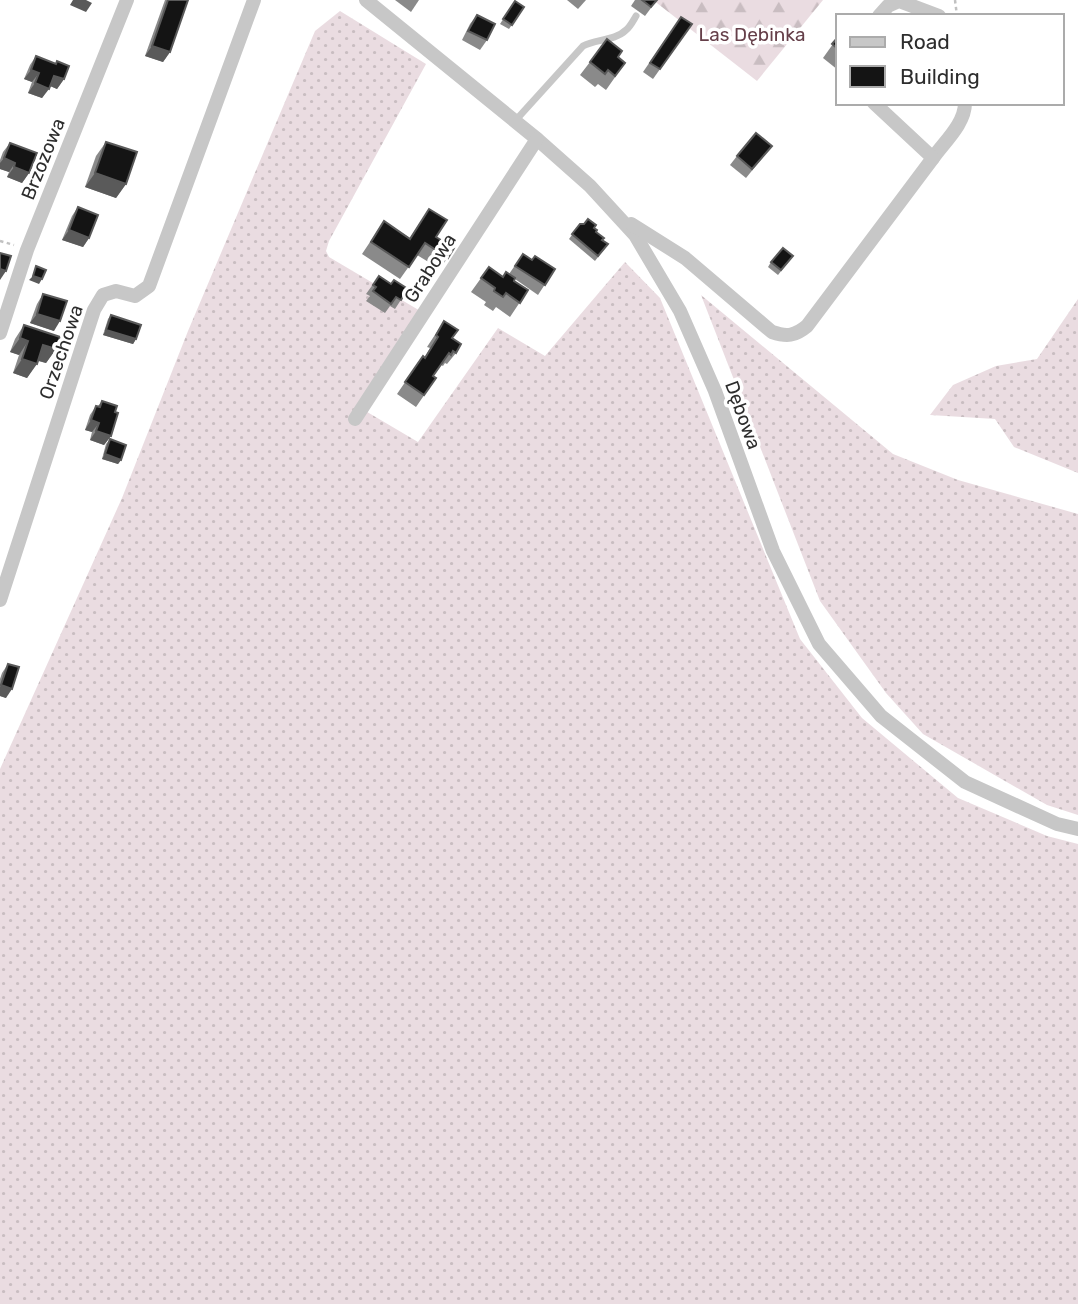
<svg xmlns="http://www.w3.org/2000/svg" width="1078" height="1304" viewBox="0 0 1078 1304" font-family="Rubik,sans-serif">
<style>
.grass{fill:url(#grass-dots)}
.forest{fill:url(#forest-firs)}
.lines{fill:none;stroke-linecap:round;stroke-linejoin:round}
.path{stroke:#c1c1c1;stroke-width:2.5;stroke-dasharray:3.5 3.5;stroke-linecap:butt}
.service{stroke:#c7c7c7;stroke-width:7}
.minor{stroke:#c7c7c7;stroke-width:14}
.wall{fill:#8a8a8a}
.shaded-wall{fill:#5a5a5a}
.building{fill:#141414;stroke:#5a5a5a;stroke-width:2}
.labels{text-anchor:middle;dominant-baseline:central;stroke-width:7;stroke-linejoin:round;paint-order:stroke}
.park-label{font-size:19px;fill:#653f49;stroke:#fff}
.street-label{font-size:19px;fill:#2d2d2d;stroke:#fff}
</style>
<defs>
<pattern id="grass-dots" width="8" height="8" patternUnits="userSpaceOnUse" patternTransform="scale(1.75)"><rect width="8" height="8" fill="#eadce1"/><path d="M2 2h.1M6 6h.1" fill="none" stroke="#c9bdc1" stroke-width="1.8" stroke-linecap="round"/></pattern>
<pattern id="forest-firs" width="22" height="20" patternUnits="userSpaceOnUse" patternTransform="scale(1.75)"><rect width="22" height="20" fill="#eadce1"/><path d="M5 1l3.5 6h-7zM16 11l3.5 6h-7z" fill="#c9bdc1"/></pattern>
</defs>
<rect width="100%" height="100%" fill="#fff"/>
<g class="grass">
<polygon points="340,11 426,64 329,241 326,251 329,257 422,312 357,406 418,442 498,328 545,356 625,262 660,298 800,639 862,718 958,798 1047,836 1078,844 1078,1304 0,1304 0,769 122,498 188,331 315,31"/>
<polygon points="701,295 893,454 958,480 1078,514 1078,815 1047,805 923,734 886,693 820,601"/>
<polygon points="1078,299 1078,473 1014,447 995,419 930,415 953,385 996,366 1037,359"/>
</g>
<polygon class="forest" points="653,0 823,0 757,81"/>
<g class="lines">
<g class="path">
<polyline points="955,0 957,16"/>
<polyline points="0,241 14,245"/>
</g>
<path class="service" d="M515 121 583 46C595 39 615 41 626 30 630 27 633 21 636 16"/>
<g class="minor">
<polyline points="366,0 537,139 590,186 635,235 680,311 715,391 773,551 819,644 881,716 965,782 1057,824 1078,829"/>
<polyline points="879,16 888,6 899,1 939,16"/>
<path d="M933 158C944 142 965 124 965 103"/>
<path d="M631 224 685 258 772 332C787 337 795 336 807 326L933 158 874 103"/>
<polyline points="0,333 27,250 127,0"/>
<polyline points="355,419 537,139"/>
<polyline points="0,600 94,310 103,295 116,291 135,296 149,286 254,0"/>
</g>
</g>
<g class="wall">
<polygon points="165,0 188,0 170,52 163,62 145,56"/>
<polygon points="395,0 419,0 411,12"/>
<polygon points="567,0 586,0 578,9"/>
<polygon points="635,0 657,0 645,16 631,6"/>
<polygon points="515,1 524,7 509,29 500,24"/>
<polygon points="477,15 487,40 480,50 462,40 470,24"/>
<polygon points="681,17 692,24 653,79 643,72"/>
<polygon points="838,37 838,70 823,58"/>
<polygon points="36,56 64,79 57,89 50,86 42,98 28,93 32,82 24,79 30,65"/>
<polygon points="618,57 625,63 606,90 598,84 595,87 580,75 590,62"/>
<polygon points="106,142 126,184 116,198 85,187 96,156"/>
<polygon points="10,143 29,173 22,183 7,177 9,172 0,169 0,160 3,152"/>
<polygon points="772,146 746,178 730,165 737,156"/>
<polygon points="78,207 89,238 83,247 62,240 72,216"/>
<polygon points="429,209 436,237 454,248 440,269 417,255 400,279 362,254 384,221 410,238"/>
<polygon points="580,224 594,228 602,240 608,244 595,261 569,239"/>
<polygon points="523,254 532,260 555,269 538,295 515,279 514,281 528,290 510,317 496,307 493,311 484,305 486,302 471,292 489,267 503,277 509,274"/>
<polygon points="789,261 778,275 768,267 771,262"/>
<polygon points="379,276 391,284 408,289 395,309 390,306 385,313 366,301 370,296 366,294"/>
<polygon points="43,294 54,331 30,323 37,304"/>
<polygon points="111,315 136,339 133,344 103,335 108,319"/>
<polygon points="444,321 452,338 456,353 447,364 445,363 443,366 441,365 433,376 436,378 416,407 397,394 423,356 425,357 430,348 427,347"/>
<polygon points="24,325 56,349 46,363 38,361 27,378 13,373 19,355 10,352 15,339"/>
<polygon points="102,401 115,412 111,436 104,445 90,440 92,432 85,430 90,415 96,406 98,406"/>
<polygon points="110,439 121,460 118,464 102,459 106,444"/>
<polygon points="8,664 6,698 0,696 0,679 2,673"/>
</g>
<g class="shaded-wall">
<polygon points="73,0 86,0 92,3 86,12 70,5"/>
<polygon points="152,46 170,52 163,62 145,56"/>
<polygon points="31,70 39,73 32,82 24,79"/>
<polygon points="54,76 64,79 57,89 48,85"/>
<polygon points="35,83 49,89 42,98 28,93"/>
<polygon points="4,158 15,163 9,172 0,169 0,163"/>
<polygon points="14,167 29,173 22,183 7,177"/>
<polygon points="95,173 126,184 116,198 85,187"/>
<polygon points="69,230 89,238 83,247 62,240"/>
<polygon points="0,269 6,271 0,280"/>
<polygon points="33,276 42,279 39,284 29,280"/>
<polygon points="37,314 60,321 54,331 30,323"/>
<polygon points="106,330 136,339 133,344 103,335"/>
<polygon points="20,338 28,341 19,355 10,352"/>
<polygon points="43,345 56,349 46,363 33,359"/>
<polygon points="22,359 37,364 27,378 13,373"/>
<polygon points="91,420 99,423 92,432 85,430"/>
<polygon points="96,431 111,436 104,445 90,440"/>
<polygon points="105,454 121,460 118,464 102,459"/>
<polygon points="1,685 12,689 6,698 0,696 0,687"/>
</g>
<g class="building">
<polygon points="168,0 188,0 170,52 152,46"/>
<polygon points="642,0 657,0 651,7"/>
<polygon points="515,1 524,7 512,25 503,19"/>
<polygon points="477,15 495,24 487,40 468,31"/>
<polygon points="681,17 692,24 660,69 650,63"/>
<polygon points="838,37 838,49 832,44"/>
<polygon points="607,39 622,51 618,57 625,63 615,76 608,70 605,74 590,62"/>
<polygon points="36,56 56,64 57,61 69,66 64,79 54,76 49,89 35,83 39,73 31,70"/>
<polygon points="756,133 772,146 752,169 737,156"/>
<polygon points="106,142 137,152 126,184 95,173"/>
<polygon points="10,143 37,153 29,173 14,167 15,163 4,158"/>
<polygon points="78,207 98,215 89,238 69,230"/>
<polygon points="429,209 447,220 436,237 454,248 448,258 425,243 409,267 371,242 384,221 410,239"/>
<polygon points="588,219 596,225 594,228 597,230 596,232 604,238 602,240 608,244 598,256 572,234 580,224 584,224"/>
<polygon points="783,248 793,256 781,270 771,262"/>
<polygon points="0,253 11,256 6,271 0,269"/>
<polygon points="523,254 532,260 535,256 555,269 545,285 515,266"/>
<polygon points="36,266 46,270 42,279 33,276"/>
<polygon points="489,267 503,277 506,272 515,278 514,281 528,290 520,303 506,293 503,297 494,291 495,288 481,278"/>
<polygon points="379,276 391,284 394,280 408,289 401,300 396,297 391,304 373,291 376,287 373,285"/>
<polygon points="43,294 67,301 60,321 37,314"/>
<polygon points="111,315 141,325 136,339 106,330"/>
<polygon points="444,321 458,330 452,338 461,344 456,353 453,351 451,355 449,353 433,376 436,378 424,395 405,382 423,356 425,358 438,337 436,335"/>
<polygon points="24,325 60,337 56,349 43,345 37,364 22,359 28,341 20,338"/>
<polygon points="102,401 117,406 115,412 118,413 111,436 96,431 99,423 91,420 96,406 100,407"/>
<polygon points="110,439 126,445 121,460 105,454"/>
<polygon points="8,664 19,667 12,689 1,685"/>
</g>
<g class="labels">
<g class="park-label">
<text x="752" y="34">Las Dębinka</text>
</g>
<g class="street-label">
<text transform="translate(43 159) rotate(-68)">Brzozowa</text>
<text transform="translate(430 268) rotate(-57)">Grabowa</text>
<text transform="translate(61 352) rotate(-71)">Orzechowa</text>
<text transform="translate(743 415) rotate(70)">Dębowa</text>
</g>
</g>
<rect x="836" y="14" width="228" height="91" fill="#ffffff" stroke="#ababab" stroke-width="2"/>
<rect x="850" y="37" width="35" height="10" fill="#c7c7c7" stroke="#ababab" stroke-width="2"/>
<text x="900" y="49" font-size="21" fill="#2d2d2d">Road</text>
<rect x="850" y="66" width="35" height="21" fill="#141414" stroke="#ababab" stroke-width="2"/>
<text x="900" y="84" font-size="21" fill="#2d2d2d">Building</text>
</svg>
